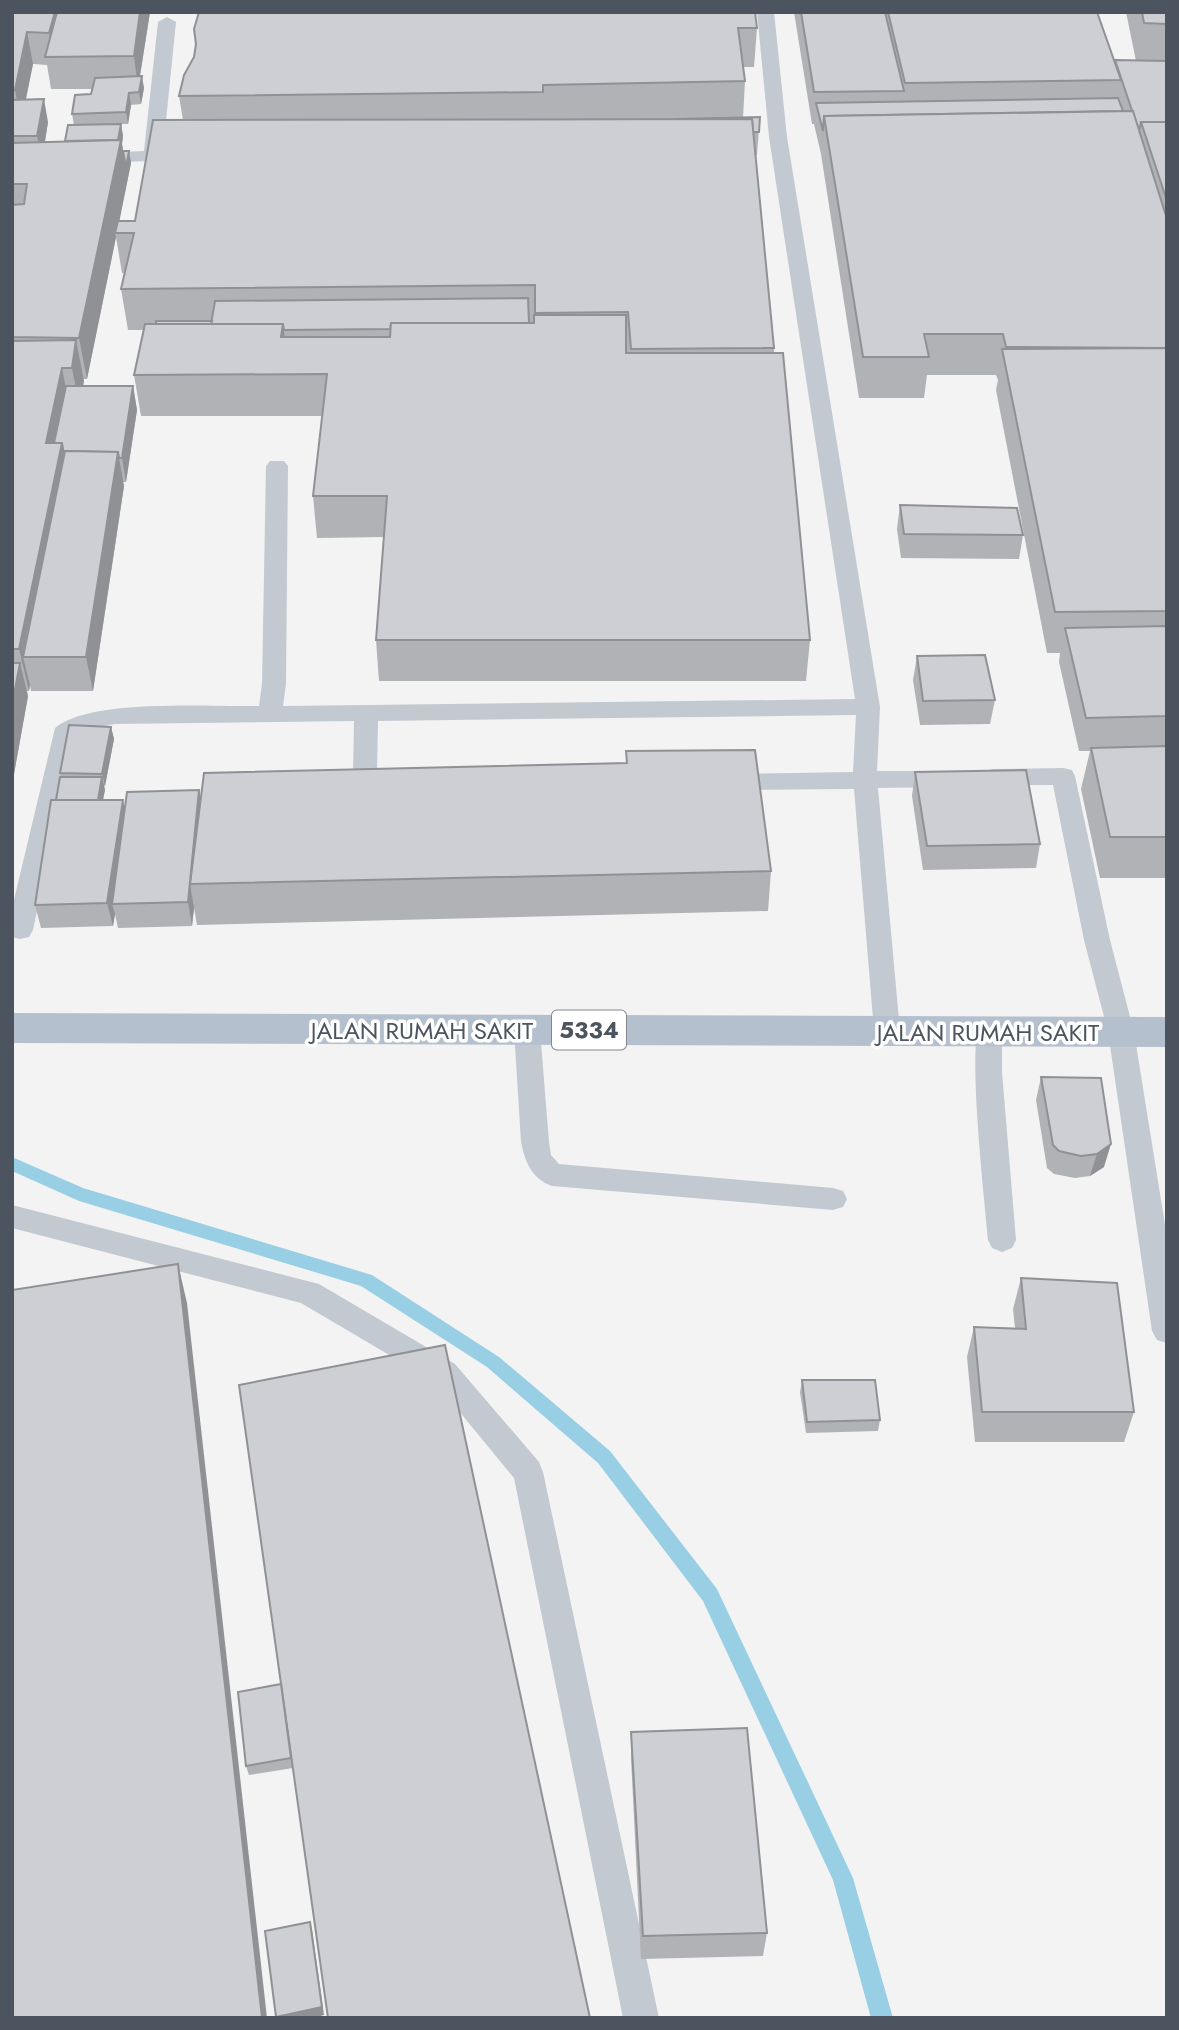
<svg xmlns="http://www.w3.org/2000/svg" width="1179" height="2030" viewBox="0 0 1179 2030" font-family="Jost,sans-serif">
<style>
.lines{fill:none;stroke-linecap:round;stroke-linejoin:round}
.stream{fill:#98cfe5;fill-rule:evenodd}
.lane{fill:#c2c9d0;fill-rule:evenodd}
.primary{fill:#b5c0ce;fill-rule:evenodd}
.wall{fill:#b0b2b6;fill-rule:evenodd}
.shaded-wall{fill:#909194}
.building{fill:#cdcfd4;stroke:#909194;stroke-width:2}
.labels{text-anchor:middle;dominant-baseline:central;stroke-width:7;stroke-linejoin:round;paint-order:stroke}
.shield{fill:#fff;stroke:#82878f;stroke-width:2}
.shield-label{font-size:23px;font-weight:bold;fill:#4c545f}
.street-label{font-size:24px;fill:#4c545f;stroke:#fff}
</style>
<rect width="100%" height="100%" fill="#f4f3f3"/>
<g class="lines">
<polygon class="stream" points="12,1157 83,1188 372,1275 499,1357 610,1451 717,1589 853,1878 893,2018 871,2018 833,1880 703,1601 598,1463 487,1367 361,1286 79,1201 12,1171"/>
<g class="lane">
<path d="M757 12H774L787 137 880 707 877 771H948L957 773 960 779 957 785 948 787 878 788 900 1031 896 1038 887 1041 878 1038 874 1031 854 789 724 790 715 788 712 782 715 776 724 774 853 772 856 715 378 721 377 770 381 773 400 777 403 783 400 789 391 791 365 787 353 772 354 721 115 724 92 728 74 737 33 930 29 937 20 939 12 937V908L55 728C90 698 210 707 259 706L262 684 266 466 270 461H284L288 466 286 684 283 706 855 699 769 137Z"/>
<polygon points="167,17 176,22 163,150 182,150 191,155 182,160 88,163 85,159 94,153 144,151 158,22"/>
<polygon points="1063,768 1072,770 1075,776 1110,940 1134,1032 1167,1237 1167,1343 1157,1340 1152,1331 1108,1032 1084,940 1053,785 993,785 984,783 981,777 984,771 993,769"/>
<path d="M527 1020 536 1023 540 1030 549 1142 551 1155 559 1164 833 1188 843 1191 847 1199 843 1207 833 1210 552 1186C532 1179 525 1162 521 1142L514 1030 518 1023Z"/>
<path d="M989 1021 998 1024 1002 1031V1072L1016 1240 1012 1248 1002 1252 992 1248 988 1240C985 1203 967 1047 980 1024Z"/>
<polygon points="12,1205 319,1284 455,1364 539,1462 543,1472 659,2018 623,2018 514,1478 435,1382 301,1303 12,1228"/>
</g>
<polygon class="primary" points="12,1013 1167,1017 1167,1047 12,1043"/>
</g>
<g class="wall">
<path d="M12 12H150L140 76 144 88 141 104 131 105 128 124H121L123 136 122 144 123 151H129L131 163 119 221H135L183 120 179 96 194 57 196 45 757 28 754 67H743L745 81 743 118 760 117 757 155H756L774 348V353L810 640 806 681H379L376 640 384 537 317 538 313 496 322 416H141L134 375 143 330H128L121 289 124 273H122L116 237 87 379H83V386H133L137 410 126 482H123L124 486 93 691H31L30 685 29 691H27L28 696 14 774H12ZM33 64 47 65 51 89H92L91 94 72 114 74 125 65 141 45 142 48 122 26 99Z"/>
<polygon points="794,12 1097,12 1115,63 1115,60 1136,61 1126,12 1167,12 1167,878 1100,878 1081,789 1090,751 1079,751 1059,662 1060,653 1047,653 996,390 998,380 996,375 927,375 924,398 859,398 821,154 814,124 812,124"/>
<polygon points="900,505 1023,535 1019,559 901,558 897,529"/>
<polygon points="917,656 995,700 990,724 920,725 913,680"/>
<polygon points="111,727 114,739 105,786 104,786 105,790 103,800 125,808 199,790 201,799 626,763 626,751 771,871 768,911 197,925 194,908 192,926 118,928 115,914 113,926 41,928 35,905 61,777 60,773"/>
<polygon points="915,772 1040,844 1036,868 923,870 912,796"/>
<polygon points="1041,1077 1101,1078 1104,1167 1090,1176 1075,1178 1054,1174 1047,1168 1036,1100"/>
<polygon points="1021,1278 1134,1412 1124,1442 975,1442 967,1357 974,1327 1015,1328 1013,1309"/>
<polygon points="802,1380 880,1420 878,1431 806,1433 800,1392"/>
<polygon points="238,1692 590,2018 293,1768 249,1775 246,1766"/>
<polygon points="631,1732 767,1933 763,1956 641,1959 631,1758"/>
</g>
<g class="shaded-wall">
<polygon points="55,12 61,43 53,57 49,33"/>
<polygon points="140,12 150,12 138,88 134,56"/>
<polygon points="27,32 33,64 21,122 15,90"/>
<polygon points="142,76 144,88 141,104 139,92"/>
<polygon points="129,93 131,105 128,124 126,112"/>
<polygon points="44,99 48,122 42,159 37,136"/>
<polygon points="121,124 123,136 122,144 126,167 129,151 131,163 117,233 115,233 116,237 87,379 79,338"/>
<polygon points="283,324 288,365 281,337"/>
<polygon points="76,340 84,381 80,409 72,368"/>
<polygon points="62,368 70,409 70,485 23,657 30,685 29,691 19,649 46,443"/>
<polygon points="133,386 137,410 126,482 122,458"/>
<polygon points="118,452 124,486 93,691 86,657"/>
<polygon points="20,663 28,696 14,774 12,766 12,705"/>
<polygon points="111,727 114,739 105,786 102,774"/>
<polygon points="102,777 105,790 99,818 97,806"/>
<polygon points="199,790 204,814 190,884 194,908 192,926 188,902"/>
<polygon points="123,800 128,824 112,904 115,914 113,926 107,903"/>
<polygon points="1111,1144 1104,1167 1090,1176 1097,1154"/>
<polygon points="178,1264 187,1303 267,2018 262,2018"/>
<polygon points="310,1922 312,1930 324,2015 313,2018 276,2017"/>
</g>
<g class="building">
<polygon points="12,12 55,12 49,33 27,32 15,90 12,90"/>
<polygon points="57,12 140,12 134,56 45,57"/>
<polygon points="199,12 755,12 757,28 738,28 745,81 543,85 543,92 179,96 184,75 194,57 196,44 194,29"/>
<polygon points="801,12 885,12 904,91 814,92"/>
<polygon points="888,12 1097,12 1121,80 905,83"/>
<polygon points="1142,12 1167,12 1167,24 1144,23"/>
<polygon points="1115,60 1167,61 1167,122 1141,122 1139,131"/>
<polygon points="142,76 139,92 129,93 126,112 72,114 75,95 91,94 95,78"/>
<polygon points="1118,98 1123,111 824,116 823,131 816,103"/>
<polygon points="44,99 37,136 12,136 12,100"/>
<polygon points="1133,111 1167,219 1167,348 1006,347 1003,334 924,334 929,357 863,357 824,116"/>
<polygon points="760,117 759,132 753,132 752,119 677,119"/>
<polygon points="752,119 774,348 631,349 628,312 535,313 535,285 121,289 134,233 115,233 118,221 135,221 153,120"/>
<polygon points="1141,122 1167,122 1167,201"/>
<polygon points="121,124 118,140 65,141 68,125"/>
<polygon points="121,140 79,338 12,337 12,205 24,204 27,184 12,184 12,143"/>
<polygon points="123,151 129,151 126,167"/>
<polygon points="528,298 529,323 391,323 390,329 284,330 283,324 211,324 215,301"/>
<polygon points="534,315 626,315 626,353 783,353 810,640 376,640 387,496 313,496 327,374 134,375 145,324 283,324 281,337 390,337 391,323 534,323"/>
<polygon points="156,321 212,321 211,324 156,324"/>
<polygon points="76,340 72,368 62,368 46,443 62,443 19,649 12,649 12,341"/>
<polygon points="1167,348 1167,611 1055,612 1002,349"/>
<polygon points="66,386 133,386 122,458 119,458 118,452 65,451 64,455 62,443 54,443"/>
<polygon points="65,451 118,452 86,657 23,657"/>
<polygon points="900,505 1017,508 1023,535 904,534"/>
<polygon points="1167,626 1167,716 1086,718 1065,628"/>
<polygon points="985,655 995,700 923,701 917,656"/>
<polygon points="12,663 20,663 12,705"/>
<polygon points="69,725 111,727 102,774 60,773"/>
<polygon points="1167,746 1167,837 1110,837 1091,748"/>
<polygon points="755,750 771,871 190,884 204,773 627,763 626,751"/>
<polygon points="1026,770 1040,844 927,846 915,772"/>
<polygon points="60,777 102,777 98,800 56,800"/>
<polygon points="199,790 188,902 112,904 127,792"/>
<polygon points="51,800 123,800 107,903 35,905"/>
<polygon points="1041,1077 1101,1078 1111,1144 1097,1154 1081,1156 1059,1151 1053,1145"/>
<polygon points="178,1264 262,2018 12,2018 12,1290"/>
<polygon points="1021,1278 1117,1283 1134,1412 982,1412 974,1327 1026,1329"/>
<polygon points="445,1345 590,2018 328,2018 239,1385"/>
<polygon points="802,1380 875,1380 880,1420 807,1422"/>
<polygon points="281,1684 291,1758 246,1766 238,1692"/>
<polygon points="747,1728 767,1933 643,1936 631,1732"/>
<polygon points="310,1922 322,2007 276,2017 265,1931"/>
</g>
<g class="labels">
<rect class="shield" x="552" y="1010.5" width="74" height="39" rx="5"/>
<g class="shield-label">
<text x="589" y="1030">5334</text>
</g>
<g class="street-label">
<text x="422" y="1030">JALAN RUMAH SAKIT</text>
<text x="988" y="1032">JALAN RUMAH SAKIT</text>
</g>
</g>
<rect width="1179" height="2030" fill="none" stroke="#4c545f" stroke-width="28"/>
</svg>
